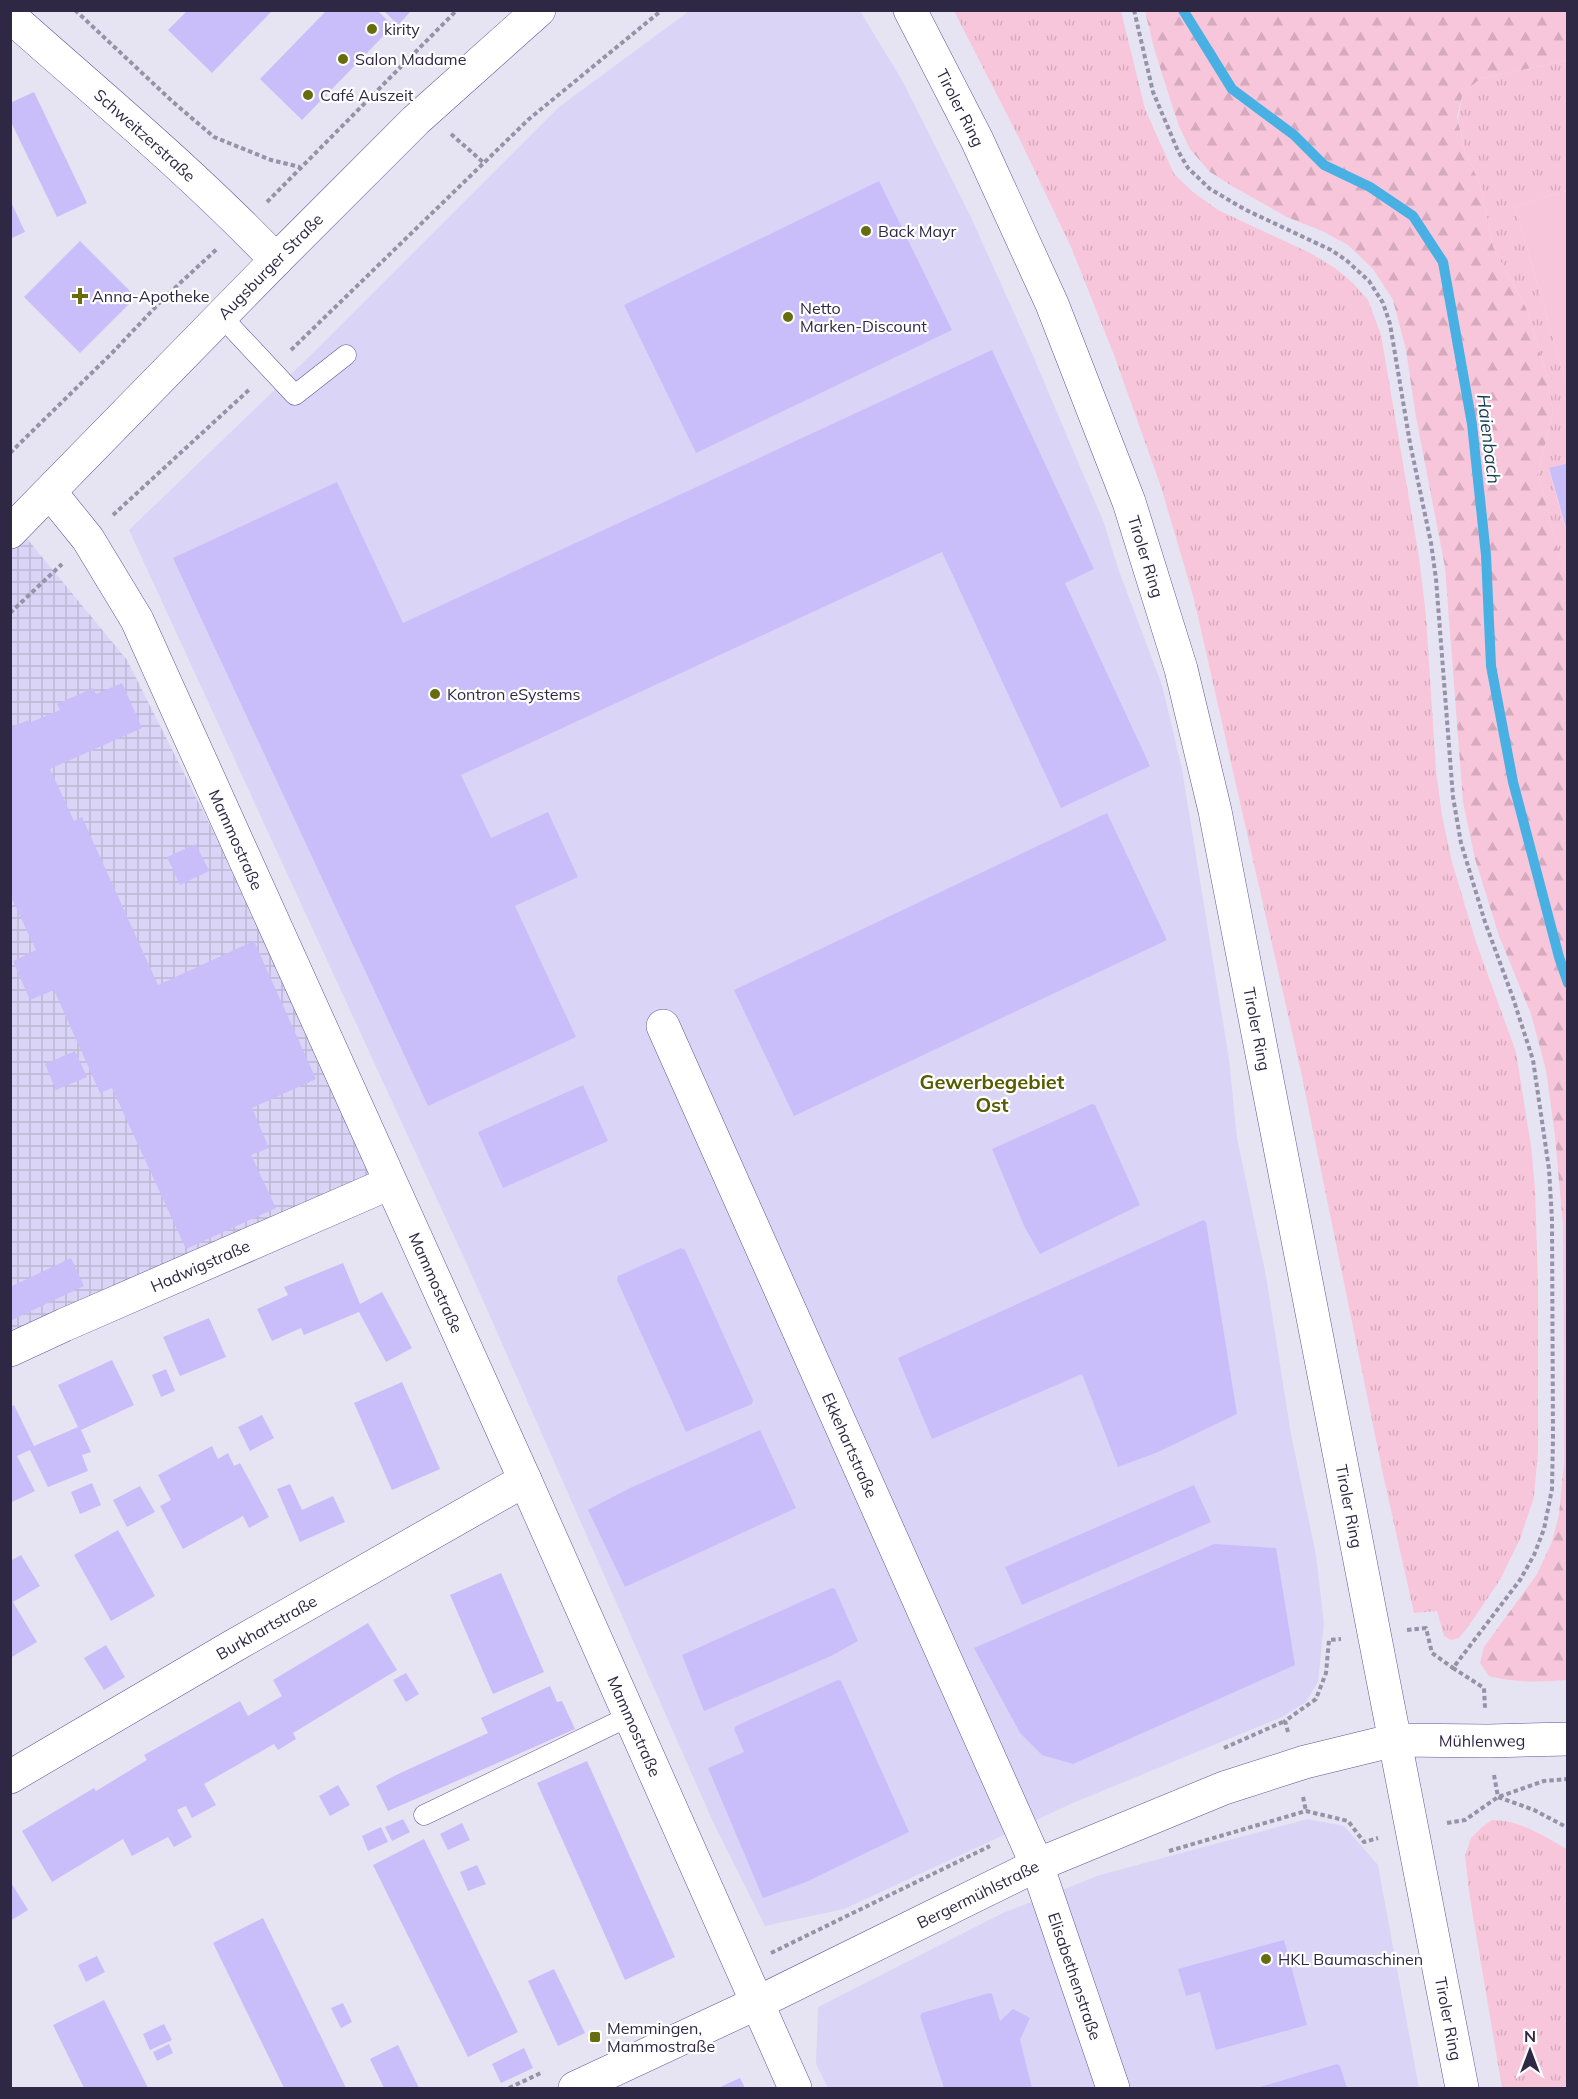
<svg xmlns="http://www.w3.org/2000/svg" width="1578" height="2099" viewBox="0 0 1578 2099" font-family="Mulish,sans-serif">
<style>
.built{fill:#dad5f6}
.industrial{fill:url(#industrial-grid)}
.grass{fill:url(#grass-tufts)}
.forest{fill:url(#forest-firs)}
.park{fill:#f8c6da}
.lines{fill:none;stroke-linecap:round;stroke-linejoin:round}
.stream{stroke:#48b0e2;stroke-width:10}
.building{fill:#c9bef9}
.lane-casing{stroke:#635395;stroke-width:21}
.street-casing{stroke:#635395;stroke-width:34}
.secondary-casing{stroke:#635395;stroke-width:34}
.path{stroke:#9692a7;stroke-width:4;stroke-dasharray:4.5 3;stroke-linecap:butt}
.lane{stroke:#fff;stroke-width:20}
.street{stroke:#fff;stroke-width:33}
.secondary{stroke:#fff;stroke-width:33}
.poi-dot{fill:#676c0f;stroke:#fff;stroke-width:2}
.labels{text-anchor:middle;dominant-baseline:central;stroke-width:4.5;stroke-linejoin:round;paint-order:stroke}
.poi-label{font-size:16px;fill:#2e2844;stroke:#fff;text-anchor:start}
.street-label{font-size:16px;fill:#2e2844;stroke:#fff}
.water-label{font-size:18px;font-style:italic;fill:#103c51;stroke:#fff}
.quarter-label{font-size:20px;font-weight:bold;fill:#575b02;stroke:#fff}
</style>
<defs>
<pattern id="industrial-grid" width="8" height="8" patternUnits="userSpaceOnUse" patternTransform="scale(1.5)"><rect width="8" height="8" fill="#dad5f6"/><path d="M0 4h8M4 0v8" fill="none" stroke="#bbb7d4"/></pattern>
<pattern id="grass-tufts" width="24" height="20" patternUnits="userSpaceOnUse" patternTransform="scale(1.5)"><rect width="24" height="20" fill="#f8c6da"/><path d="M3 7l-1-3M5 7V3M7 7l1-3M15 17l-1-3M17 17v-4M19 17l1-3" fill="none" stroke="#d5aabc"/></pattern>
<pattern id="forest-firs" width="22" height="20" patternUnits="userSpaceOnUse" patternTransform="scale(1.5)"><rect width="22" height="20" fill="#f8c6da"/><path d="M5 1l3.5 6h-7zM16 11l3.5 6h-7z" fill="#d5aabc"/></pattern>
</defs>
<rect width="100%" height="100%" fill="#e6e4f3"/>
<g class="built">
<polygon points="689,11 860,11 902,80 970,215 1028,344 1104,523 1119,571 1162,685 1182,769 1229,1059 1237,1138 1266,1276 1291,1434 1316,1555 1324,1623 1318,1682 1306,1702 1282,1717 1073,1803 844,1909 765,1926 713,1822 470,1271 129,530 314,352 559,107"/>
<polygon points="1307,1819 1344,1826 1378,1865 1419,2088 828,2088 816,2064 818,2007 1003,1913 1100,1875"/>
</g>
<polygon class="industrial" points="10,518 127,660 390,1183 10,1365"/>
<g class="grass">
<polygon points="954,11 1121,11 1145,109 1174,174 1193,192 1218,210 1310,253 1335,268 1352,282 1368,300 1381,335 1419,557 1426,616 1436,770 1442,816 1452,862 1476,942 1516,1052 1531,1146 1535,1188 1538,1285 1538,1452 1534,1497 1520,1539 1500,1580 1468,1627 1459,1638 1451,1640 1444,1636 1437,1611 1414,1613 1384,1479 1301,1072 1194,599 1161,487 1114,355 1071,247 1018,136"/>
<polygon points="1567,60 1567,191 1515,206 1567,387 1567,463 1549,469 1567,534 1567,572 1559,554 1538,474 1553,411 1545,368 1526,308 1493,247 1481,187 1465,151 1458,119 1463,93 1480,79"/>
<path d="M1492 1820C1521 1820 1543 1836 1567 1849V2088H1502L1470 1898 1465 1856 1471 1838 1482 1827Z"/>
</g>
<path class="forest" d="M1145 11H1567V60L1480 79 1463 93 1457 117 1465 151 1481 187 1493 247 1526 308 1545 368 1553 411 1538 474 1559 554 1567 572V1680C1541 1682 1516 1683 1489 1676L1480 1663 1484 1647 1537 1574 1552 1542 1559 1514 1564 1462 1563 1226 1555 1136 1546 1070 1531 1014 1499 936 1475 859 1463 802 1445 567 1416 417 1406 350 1393 300 1373 269 1348 245 1322 231 1287 217 1232 186 1210 172 1190 149 1179 126 1170 99 1154 48Z"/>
<polygon class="park" points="1567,191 1568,191 1567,387 1515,206"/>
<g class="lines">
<polyline class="stream" points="1183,10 1232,89 1294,135 1324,165 1370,187 1413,216 1443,262 1472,424 1486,555 1491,666 1513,782 1559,957 1568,983"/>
</g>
<g class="building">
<polygon points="188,10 273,10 212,73 168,30"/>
<polygon points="327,10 377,10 393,26 302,120 260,79"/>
<polygon points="383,10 412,10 398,25"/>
<polygon points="34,92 87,203 57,217 10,120 10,103"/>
<polygon points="879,181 952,330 696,453 624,305"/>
<polygon points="10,200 25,232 10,239"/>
<polygon points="80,241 136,297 80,353 24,297"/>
<polygon points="992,350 1094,569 1065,583 1150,766 1061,808 942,552 461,775 491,838 548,812 578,877 515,906 576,1037 428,1106 173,558 337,482 403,623"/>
<polygon points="1568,463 1568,532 1567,532 1549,468"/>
<polygon points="122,683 142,728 50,769 74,821 82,817 158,985 254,941 316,1079 252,1108 269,1148 251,1155 276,1208 186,1249 112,1088 100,1093 54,990 30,1000 13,961 36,950 10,895 10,728 28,720 29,723 60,710 57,704 93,688 96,694"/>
<polygon points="1107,813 1167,940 794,1116 734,990"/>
<polygon points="196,844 209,871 180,885 167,857"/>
<polygon points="75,1051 87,1077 56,1090 45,1064"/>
<polygon points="583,1085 608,1141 503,1188 478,1132"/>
<polygon points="1092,1104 1095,1105 1140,1205 1040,1254 1025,1228 992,1149"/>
<polygon points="1203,1220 1206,1222 1237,1414 1158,1452 1118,1467 1082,1374 932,1439 898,1358"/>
<polygon points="681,1248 685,1250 753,1400 752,1404 686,1432 617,1280 618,1276"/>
<polygon points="71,1258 84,1286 10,1321 10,1287"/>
<polygon points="343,1263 360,1304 382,1292 412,1348 386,1362 359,1312 304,1335 301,1328 272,1341 257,1309 288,1295 284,1287"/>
<polygon points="209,1318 226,1357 180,1376 163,1337"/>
<polygon points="112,1360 134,1405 81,1430 91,1452 82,1455 88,1471 48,1487 30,1450 17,1456 35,1491 10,1503 10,1407 14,1405 34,1446 78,1427 58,1385"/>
<polygon points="166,1369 175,1391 161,1397 152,1375"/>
<polygon points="402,1382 440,1469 392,1490 354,1403"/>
<polygon points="262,1415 274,1438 250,1451 238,1427"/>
<polygon points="760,1430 796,1508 625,1587 588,1510 628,1489"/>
<polygon points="212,1446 218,1459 228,1453 234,1466 240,1463 269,1517 249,1528 243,1516 183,1549 160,1506 171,1500 158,1475"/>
<polygon points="92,1483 101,1505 80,1514 71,1492"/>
<polygon points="290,1484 302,1510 333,1496 345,1522 300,1542 277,1489"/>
<polygon points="1194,1485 1211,1522 1022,1605 1005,1567"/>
<polygon points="140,1486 155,1512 127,1527 113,1500"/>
<polygon points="118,1530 155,1596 111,1621 74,1555"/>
<polygon points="1214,1544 1276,1548 1295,1665 1073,1764 1042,1755 1020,1733 974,1648"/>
<polygon points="21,1555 40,1586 13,1602 37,1642 10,1658 10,1561"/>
<polygon points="501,1573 544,1672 493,1694 450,1595"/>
<polygon points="832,1588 835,1589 858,1641 831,1656 704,1711 682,1655"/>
<polygon points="368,1623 397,1670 293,1733 296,1739 278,1750 274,1744 204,1784 216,1805 192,1818 186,1806 177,1810 192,1837 174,1847 168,1837 132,1856 123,1839 52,1882 22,1831 94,1788 96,1791 147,1760 144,1755 240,1701 248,1716 282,1696 273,1680"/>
<polygon points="106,1645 125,1677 104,1690 84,1658"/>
<polygon points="406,1673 419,1694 406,1702 393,1680"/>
<polygon points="838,1680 841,1681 909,1832 806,1882 763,1898 708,1768 744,1752 734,1729 736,1726"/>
<polygon points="550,1686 557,1702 562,1701 575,1729 388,1811 376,1786 396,1775 488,1733 481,1718"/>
<polygon points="587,1761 675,1957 625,1980 537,1783"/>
<polygon points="338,1785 350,1805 330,1816 319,1796"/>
<polygon points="403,1819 410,1832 392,1841 385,1827"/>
<polygon points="462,1823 470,1840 448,1850 440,1834"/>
<polygon points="381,1827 388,1842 368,1851 362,1836"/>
<polygon points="424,1839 518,2032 468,2057 373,1865"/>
<polygon points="477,1865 486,1884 468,1891 460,1872"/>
<polygon points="10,1881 28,1910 10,1921"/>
<polygon points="263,1918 346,2088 284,2088 213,1943"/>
<polygon points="1284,1940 1307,2025 1216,2050 1200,1992 1186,1996 1178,1969"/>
<polygon points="97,1956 105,1972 86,1982 78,1965"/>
<polygon points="554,1969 585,2033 558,2046 528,1981"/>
<polygon points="989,1993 992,1994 1000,2021 1013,2009 1030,2018 1020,2040 1032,2088 944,2088 920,2016 922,2013"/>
<polygon points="104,2000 148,2088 84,2088 53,2025"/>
<polygon points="343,2003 352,2022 341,2028 331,2008"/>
<polygon points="164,2024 172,2040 150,2050 143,2034"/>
<polygon points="169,2044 173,2053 157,2061 153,2052"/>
<polygon points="398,2045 419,2088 384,2088 370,2059"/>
<polygon points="524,2048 533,2068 501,2083 492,2064"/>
<polygon points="1337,2064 1340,2066 1347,2088 1257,2088"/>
<polygon points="740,2078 745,2088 718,2088"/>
</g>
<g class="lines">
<g class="lane-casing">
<g id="lane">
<polyline points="221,316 295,395 346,355"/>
<polyline points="424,1815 630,1716"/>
</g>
</g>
<g class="street-casing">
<g id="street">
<path id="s1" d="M10 16C100 96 193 173 276 260"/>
<path id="s2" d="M50 492 88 539 137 620 525 1480 795 2088"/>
<path id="s3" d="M663 1026 1037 1865 1113 2088"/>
<path id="s4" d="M10 1350 64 1325 390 1183"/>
<path id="s5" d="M10 1777 235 1645 525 1480"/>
<path id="s6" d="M575 2088 757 2003 1037 1865 1224 1788 1305 1762 1395 1740 1488 1741 1568 1739"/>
</g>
</g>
<g class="secondary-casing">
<g id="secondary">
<path id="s7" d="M910 10 977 140 1052 304 1129 502 1181 669 1215 811 1462 2088"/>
<path id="s8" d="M10 532 276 260 416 120 539 10"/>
</g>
</g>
<g class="path">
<polyline points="75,10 173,102 214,137 271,160 300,167"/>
<polyline points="1134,10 1153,92 1178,151 1188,168 1210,189 1246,210 1331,250 1346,260 1369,281 1383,303 1390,324 1410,443 1431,543 1436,579 1453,797 1461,843 1485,922 1513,998 1533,1060 1549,1169 1552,1220 1553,1437 1552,1489 1544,1529 1534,1555 1520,1580 1453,1668 1484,1688 1485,1708"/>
<polyline points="451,134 484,163"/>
<polyline points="267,202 457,10"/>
<polyline points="291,350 529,119 662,10"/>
<polyline points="10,453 112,353 166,296 218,248"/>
<polyline points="113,515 251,388"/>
<polyline points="10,613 62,564"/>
<polyline points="1407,1630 1426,1628 1432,1653 1453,1668"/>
<polyline points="1288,1732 1285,1721 1316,1699 1326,1673 1329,1640 1341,1639"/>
<polyline points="1224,1748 1285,1721"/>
<polyline points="1494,1775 1498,1797 1534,1810 1568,1828"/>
<polyline points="1303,1797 1306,1811"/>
<polyline points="1447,1823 1465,1820 1498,1797 1544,1781 1568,1779"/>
<polyline points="1169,1851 1306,1811 1348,1821 1364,1842 1378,1838"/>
<polyline points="771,1953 990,1846"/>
<polyline points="509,2088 543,2072"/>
</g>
<use href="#lane" class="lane"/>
<use href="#street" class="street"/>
<use href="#secondary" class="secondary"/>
</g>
<g class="poi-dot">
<circle cx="372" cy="29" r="6"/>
<circle cx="343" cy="59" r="6"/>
<circle cx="308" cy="95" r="6"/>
<circle cx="866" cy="231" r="6"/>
<path d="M77 287h6v6h6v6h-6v6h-6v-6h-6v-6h6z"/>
<circle cx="788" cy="317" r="6"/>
<circle cx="435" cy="694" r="6"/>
<circle cx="1266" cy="1959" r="6"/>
<rect x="589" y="2031" width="12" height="12" rx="3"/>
</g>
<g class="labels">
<g class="poi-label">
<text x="384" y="29">kirity</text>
<text x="355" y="59">Salon Madame</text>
<text x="320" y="95">Café Auszeit</text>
<text x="878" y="231">Back Mayr</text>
<text x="92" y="296">Anna-Apotheke</text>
<text x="800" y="308">Netto<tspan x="800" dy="18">Marken-Discount</tspan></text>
<text x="447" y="694">Kontron eSystems</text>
<text x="1278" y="1959">HKL Baumaschinen</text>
<text x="607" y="2028">Memmingen,<tspan x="607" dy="18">Mammostraße</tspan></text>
</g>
<g class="street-label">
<text stroke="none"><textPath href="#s7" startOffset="110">Tiroler Ring</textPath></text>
<text stroke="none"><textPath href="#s1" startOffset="180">Schweitzerstraße</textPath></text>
<text stroke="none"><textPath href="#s8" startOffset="372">Augsburger Straße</textPath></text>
<text stroke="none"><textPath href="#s7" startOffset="596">Tiroler Ring</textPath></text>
<text stroke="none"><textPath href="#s2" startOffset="396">Mammostraße</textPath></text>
<text stroke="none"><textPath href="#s7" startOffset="1082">Tiroler Ring</textPath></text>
<text stroke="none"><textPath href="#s4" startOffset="208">Hadwigstraße</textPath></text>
<text stroke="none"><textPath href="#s2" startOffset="882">Mammostraße</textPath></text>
<text stroke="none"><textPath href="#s3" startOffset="459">Ekkehartstraße</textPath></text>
<text stroke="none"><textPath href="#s7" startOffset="1568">Tiroler Ring</textPath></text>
<text stroke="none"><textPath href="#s5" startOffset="297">Burkhartstraße</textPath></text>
<text stroke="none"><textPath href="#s2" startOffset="1368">Mammostraße</textPath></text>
<text stroke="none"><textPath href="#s6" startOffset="980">Mühlenweg</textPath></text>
<text stroke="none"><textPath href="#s6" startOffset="447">Bergermühlstraße</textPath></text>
<text stroke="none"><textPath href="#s3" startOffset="1036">Elisabethenstraße</textPath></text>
<text stroke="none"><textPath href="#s7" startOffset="2090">Tiroler Ring</textPath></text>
</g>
<g class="water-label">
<text transform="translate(1489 439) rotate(83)">Haienbach</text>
</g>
<g class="quarter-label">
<text x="992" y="1081">Gewerbegebiet<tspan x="992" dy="23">Ost</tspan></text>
</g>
</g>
<rect width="1578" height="2099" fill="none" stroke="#2e2844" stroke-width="24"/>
<g transform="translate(1530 2051)" stroke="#ffffff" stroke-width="4.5" paint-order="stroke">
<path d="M0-4.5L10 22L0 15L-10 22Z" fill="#2e2844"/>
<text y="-9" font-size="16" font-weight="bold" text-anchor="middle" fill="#2e2844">N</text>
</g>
</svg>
